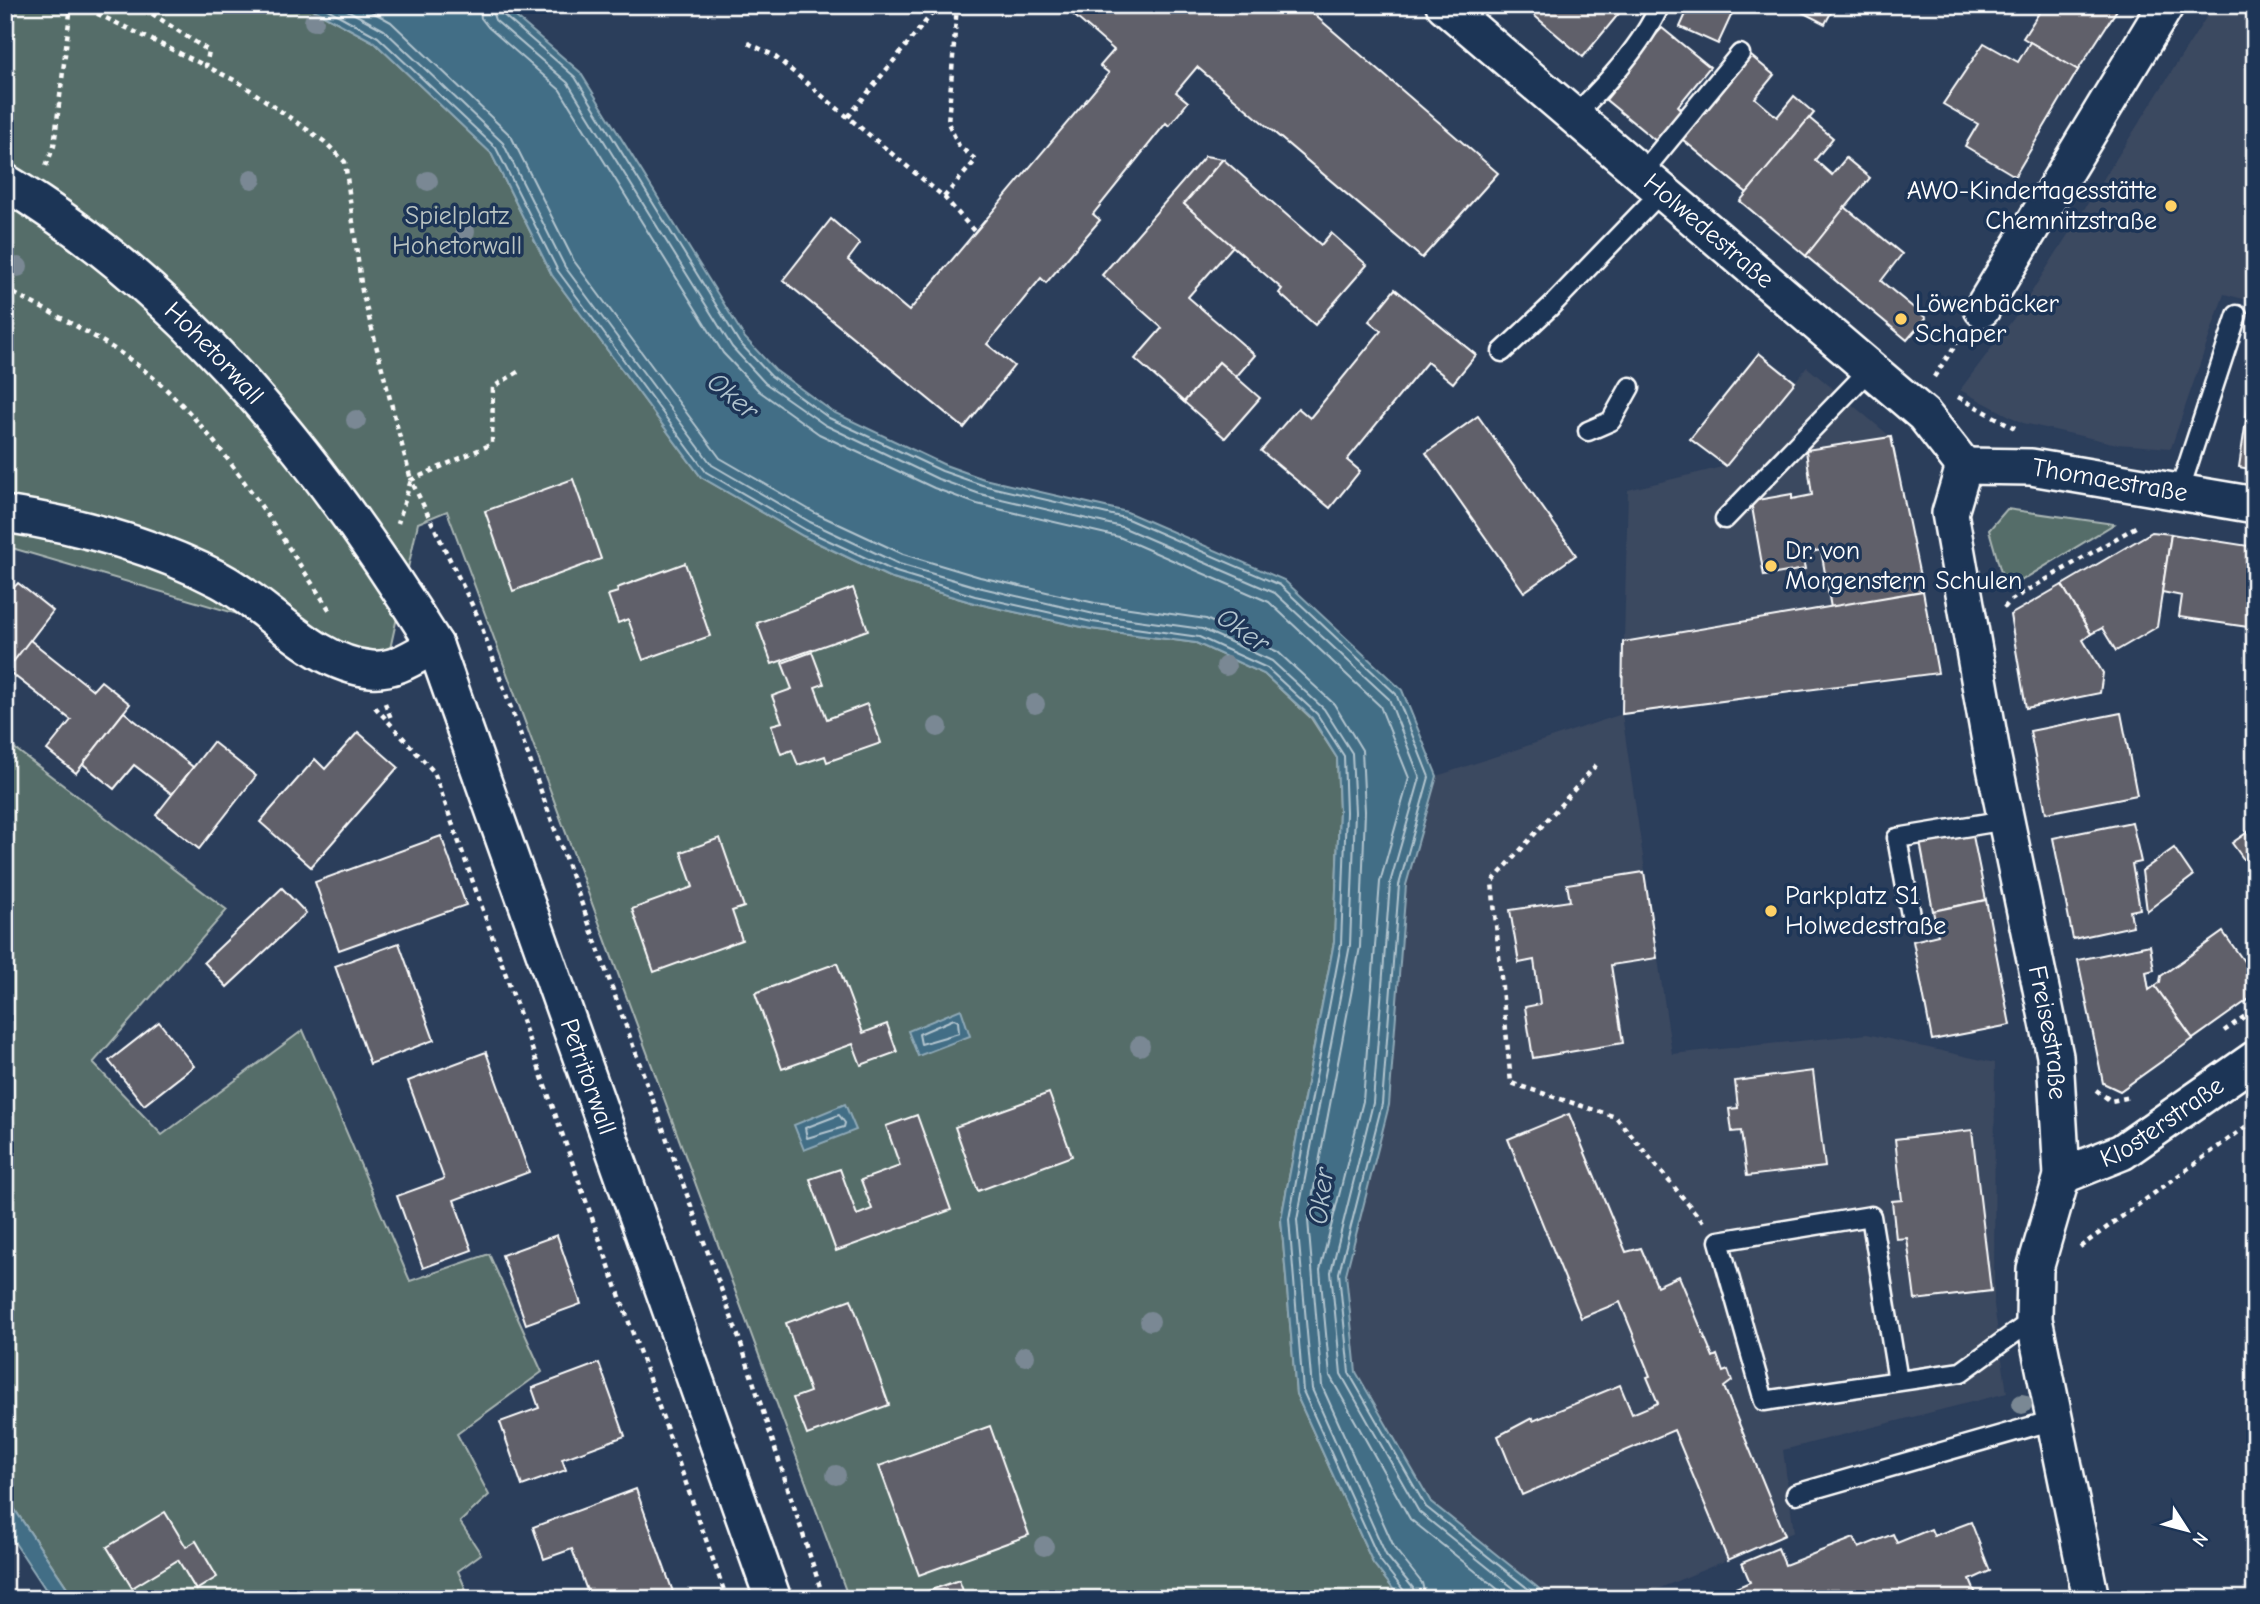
<svg xmlns="http://www.w3.org/2000/svg" width="2260" height="1604" viewBox="0 0 2260 1604" font-family="'Comic Neue',sans-serif">
<style>
.built{fill:#3b4860}
.green{fill:#556d69;stroke:#aab6b4;stroke-width:2}
.water{fill:#426e86;stroke:#8ea8b6;stroke-width:2}
.lines{fill:none;stroke-linecap:round;stroke-linejoin:round}
.shore{stroke:#b3c5cf;stroke-width:2}
.building{fill:#61606b;stroke:#fff;stroke-width:2}
.service-casing{stroke:#fff;stroke-width:23}
.minor-casing{stroke:#fff;stroke-width:40}
.path{stroke:#fff;stroke-width:4.5;stroke-dasharray:5 5;stroke-linecap:butt}
.service{stroke:#1d3557;stroke-width:18}
.minor{stroke:#1d3557;stroke-width:35}
.tree{fill:#7a8894}
.poi-dot{fill:#ffd166;stroke:#1d3557;stroke-width:2.5}
.labels{text-anchor:middle;dominant-baseline:central;stroke-width:7;stroke-linejoin:round;paint-order:stroke}
.poi-label{font-size:26px;fill:#fff;stroke:#1d3557;text-anchor:start}
.park-label{font-size:26px;fill:#bbc5c3;stroke:#1d3557}
.street-label{font-size:26px;fill:#fff;stroke:#1d3557}
.water-label{font-size:28px;font-style:italic;fill:#b3c5cf;stroke:#1d3557}
</style>
<rect width="100%" height="100%" fill="#2b3e5b"/>
<filter id="ink" filterUnits="userSpaceOnUse"><feTurbulence type="fractalNoise" baseFrequency=".0143" numOctaves="2"/><feDisplacementMap in="SourceGraphic" scale="14" xChannelSelector="R" yChannelSelector="G"/><feConvolveMatrix kernelMatrix="1 2 1 2 8 2 1 2 1" color-interpolation-filters="sRGB"/></filter>
<g filter="url(#ink)">
<g class="built">
<polygon points="2214,5 2255,5 2255,302 2224,294 2171,448 2117,444 2023,423 1960,390 2020,310"/>
<polygon points="1807,367 1891,437 1938,673 1622,714 1672,1054 1867,1034 1995,1063 1994,1305 2007,1393 1783,1450 1794,1532 1634,1599 1552,1599 1431,1502 1356,1372 1346,1274 1389,1105 1406,885 1437,776 1622,714 1628,490 1726,466"/>
</g>
<g class="green">
<polygon points="5,5 305,5 374,42 491,153 552,275 701,477 803,536 893,579 974,603 1091,629 1196,643 1264,674 1311,718 1337,758 1339,811 1334,942 1281,1219 1296,1394 1373,1563 1401,1599 849,1599 447,511 418,523 388,658 5,546"/>
<polygon points="2007,509 2114,524 2006,590 1989,530"/>
<polygon points="5,741 227,910 93,1063 162,1135 303,1030 410,1281 489,1254 542,1372 457,1434 489,1495 460,1522 481,1554 458,1571 470,1599 75,1599 5,1495"/>
</g>
<g class="water">
<polygon points="305,5 502,5 580,72 745,338 775,370 833,412 945,465 984,479 1127,512 1284,580 1402,690 1437,776 1406,885 1389,1105 1346,1274 1356,1372 1431,1502 1552,1599 1401,1599 1373,1563 1296,1394 1281,1219 1334,942 1339,811 1337,758 1312,718 1264,674 1196,643 1091,629 974,603 893,579 803,536 701,477 552,275 491,153 374,42"/>
<polygon points="961,1009 970,1036 918,1056 908,1031"/>
<polygon points="845,1104 856,1130 804,1150 794,1125"/>
<polygon points="5,1495 70,1592 75,1599 52,1599 5,1528"/>
</g>
<g class="lines">
<g class="shore">
<polyline points="320,5 378,37 496,148 558,271 706,472 806,530 896,572 975,596 1092,622 1199,637 1267,668 1317,714 1344,756 1346,812 1341,944 1289,1219 1303,1391 1379,1559 1405,1592 1406,1599"/>
<polyline points="338,5 384,30 503,143 565,267 712,465 810,522 899,564 978,587 1094,614 1202,629 1272,661 1324,709 1352,753 1355,812 1350,945 1297,1220 1312,1389 1386,1555 1413,1588 1415,1599"/>
<polyline points="360,5 391,22 511,136 574,261 720,458 815,513 903,554 980,577 1095,603 1206,619 1278,652 1334,704 1362,750 1365,811 1360,947 1308,1220 1322,1386 1395,1549 1422,1583 1426,1599"/>
<polyline points="479,5 481,18 488,27 560,90 723,353 759,391 819,434 934,488 977,504 1119,537 1269,602 1380,706 1409,778 1380,882 1363,1101 1320,1270 1330,1376 1410,1519 1510,1599"/>
<polyline points="490,5 495,20 568,83 732,347 765,383 825,425 938,479 980,494 1122,527 1275,593 1389,699 1420,778 1390,883 1373,1103 1331,1272 1341,1374 1419,1512 1527,1599"/>
<polyline points="498,5 501,13 575,77 739,342 771,376 829,418 942,471 982,485 1125,518 1280,585 1396,694 1429,777 1399,885 1382,1104 1339,1273 1349,1373 1426,1507 1541,1599"/>
<polygon points="954,1019 958,1021 959,1033 921,1044 919,1034"/>
<polygon points="839,1115 845,1123 844,1127 807,1138 805,1128"/>
</g>
</g>
<g class="building">
<polygon points="1062,5 1303,5 1498,173 1422,258 1197,67 1176,92 1188,102 1169,126 1166,123 1093,214 1100,220 1046,283 1041,278 987,344 1014,366 964,428 783,280 831,219 860,244 848,260 909,311 1109,73 1100,66 1114,50"/>
<polygon points="1522,5 1626,5 1583,57"/>
<polygon points="1690,5 1736,5 1718,44 1680,27"/>
<polygon points="1788,5 1835,5 1825,24"/>
<polygon points="2044,5 2120,5 2078,70 2023,38"/>
<polygon points="1662,28 1710,67 1678,106 1682,110 1656,141 1606,100 1626,75 1622,71"/>
<polygon points="2030,42 2078,70 2015,176 1965,146 1978,124 1943,104 1984,43 2018,62"/>
<polygon points="1751,56 1774,75 1755,98 1777,117 1794,96 1814,113 1747,193 1682,139"/>
<polygon points="1809,118 1833,138 1815,160 1832,175 1846,158 1870,178 1806,256 1740,201"/>
<polygon points="1205,156 1223,159 1184,204 1233,246 1188,297 1255,355 1236,377 1219,362 1184,402 1135,359 1162,328 1102,275"/>
<polygon points="1223,159 1321,245 1331,233 1367,265 1315,325 1279,293 1282,289 1184,204"/>
<polygon points="1845,207 1902,254 1881,281 1926,318 1907,340 1806,256"/>
<polygon points="1395,289 1476,355 1453,383 1427,362 1347,460 1360,471 1330,508 1261,451 1298,408 1310,418 1381,331 1369,321"/>
<polygon points="1759,353 1795,382 1726,466 1690,439"/>
<polygon points="1219,362 1260,398 1225,438 1184,402"/>
<polygon points="2252,381 2255,381 2255,470 2239,467"/>
<polygon points="1478,416 1576,555 1524,592 1426,453"/>
<polygon points="1891,437 1923,591 1831,608 1821,550 1802,554 1805,569 1764,576 1751,501 1792,494 1792,499 1812,495 1806,450"/>
<polygon points="573,479 601,559 513,591 485,511"/>
<polygon points="2152,532 2171,534 2157,627 2116,651 2102,628 2091,634 2062,585"/>
<polygon points="2171,534 2255,547 2255,628 2179,617 2182,596 2162,592"/>
<polygon points="685,563 710,636 643,660 628,619 618,623 608,595 618,592 617,588"/>
<polygon points="18,583 53,611 13,663 5,657 5,597"/>
<polygon points="2062,585 2091,634 2083,640 2103,673 2100,693 2026,708 2010,615"/>
<polygon points="853,588 868,630 772,664 757,623"/>
<polygon points="1923,591 1938,673 1622,714 1623,642"/>
<polygon points="30,640 93,690 101,681 130,704 76,773 47,750 71,720 7,670"/>
<polygon points="812,652 824,684 815,687 827,719 867,704 881,743 827,762 825,756 798,765 792,750 781,754 771,725 782,722 772,696 792,689 782,663"/>
<polygon points="124,712 193,767 172,794 134,765 114,789 83,764"/>
<polygon points="2121,713 2137,795 2046,813 2030,731"/>
<polygon points="358,732 398,767 311,867 260,822 315,759 325,769"/>
<polygon points="213,742 256,776 199,849 156,815"/>
<polygon points="2132,822 2141,862 2132,864 2140,909 2130,911 2133,926 2073,939 2053,838"/>
<polygon points="2255,827 2255,875 2232,843"/>
<polygon points="1972,831 1986,900 1933,911 1920,842"/>
<polygon points="441,836 466,905 339,950 315,882"/>
<polygon points="720,838 744,907 732,911 742,940 654,972 632,909 693,887 681,852"/>
<polygon points="2174,848 2193,876 2147,911 2142,871"/>
<polygon points="1644,872 1657,958 1611,965 1623,1043 1533,1058 1525,1007 1540,1004 1534,960 1519,963 1510,910 1570,901 1567,884"/>
<polygon points="282,888 306,913 227,987 204,962"/>
<polygon points="1986,900 2010,1025 1932,1040 1913,941 1938,935 1933,911"/>
<polygon points="2223,932 2255,977 2255,995 2193,1039 2155,986 2160,982 2161,976"/>
<polygon points="399,943 434,1040 370,1064 335,966"/>
<polygon points="2150,945 2154,970 2146,972 2149,990 2155,986 2193,1039 2120,1091 2103,1083 2078,960"/>
<polygon points="837,963 863,1033 887,1024 897,1052 861,1065 853,1044 782,1069 755,993"/>
<polygon points="159,1022 194,1066 144,1105 109,1061"/>
<polygon points="486,1052 529,1172 454,1200 472,1250 423,1268 397,1196 444,1179 408,1081"/>
<polygon points="1813,1071 1825,1167 1747,1176 1741,1131 1732,1132 1729,1109 1738,1108 1735,1081"/>
<polygon points="1049,1093 1072,1156 978,1191 955,1127"/>
<polygon points="1569,1114 1626,1252 1641,1248 1657,1286 1679,1276 1713,1357 1717,1355 1723,1372 1728,1370 1732,1381 1724,1387 1785,1535 1728,1560 1674,1430 1522,1495 1498,1436 1532,1418 1533,1421 1620,1385 1632,1414 1658,1403 1647,1377 1650,1376 1620,1302 1581,1318 1508,1139"/>
<polygon points="917,1115 951,1210 836,1251 810,1179 840,1169 857,1215 872,1209 861,1180 900,1166 886,1126"/>
<polygon points="1972,1130 1991,1291 1915,1300 1907,1238 1896,1239 1892,1201 1902,1200 1895,1139"/>
<polygon points="557,1235 581,1304 526,1324 502,1255"/>
<polygon points="851,1299 889,1405 807,1435 793,1398 810,1392 786,1323"/>
<polygon points="599,1363 625,1436 562,1459 566,1470 522,1486 500,1422 539,1408 532,1388"/>
<polygon points="990,1426 1029,1535 919,1575 879,1466"/>
<polygon points="636,1489 673,1592 655,1599 590,1599 572,1549 544,1559 533,1527"/>
<polygon points="165,1512 186,1547 196,1541 217,1577 196,1590 178,1560 132,1588 107,1547"/>
<polygon points="1971,1522 1990,1571 1970,1580 1978,1599 1710,1599 1750,1582 1742,1563 1778,1548 1785,1565 1854,1538 1859,1548 1893,1534 1897,1543 1931,1529 1934,1536"/>
<polygon points="959,1580 966,1599 906,1599"/>
</g>
<g class="lines">
<g class="service-casing">
<g id="service">
<path d="M1574 116C1605 85 1642 46 1660 5"/>
<polyline points="1641,174 1740,54"/>
<polyline points="1502,352 1551,306 1662,191"/>
<polyline points="1588,431 1611,421 1630,387"/>
<polyline points="2179,492 2237,315"/>
<polyline points="1725,519 1870,369"/>
<polyline points="1912,921 1897,838 2006,820"/>
<polyline points="1898,1381 1871,1216 1719,1241 1764,1401 1961,1372 2034,1319"/>
<polyline points="1796,1494 2054,1420"/>
</g>
</g>
<g class="minor-casing">
<g id="minor">
<path id="s1" d="M1444 5 1924 415 1964 466"/>
<path id="s2" d="M5 182C188 292 324 466 435 645L773 1599"/>
<polyline points="1982,309 2166,5"/>
<path id="s3" d="M1964 466 1950 513 1992 753 2055 1056 2062 1176 2035 1269 2034 1319 2091 1599"/>
<path id="s4" d="M1964 466 2031 467 2255 505"/>
<path d="M5 514C78 525 155 546 220 580 269 606 313 664 371 669 395 671 415 656 435 645"/>
<path id="s5" d="M2062 1176 2122 1152 2255 1059"/>
</g>
</g>
<g class="path">
<polyline points="79,5 206,66"/>
<polyline points="134,5 148,11 209,51 206,66 240,83 325,142 345,162 362,291 411,480 398,523"/>
<polyline points="748,43 773,55 944,197 974,231"/>
<polyline points="848,117 939,5"/>
<polyline points="46,166 54,146 71,5"/>
<polyline points="944,197 976,160 959,146 948,123 957,5"/>
<path d="M5 289C61 318 121 346 167 390 229 448 283 541 331 612"/>
<polyline points="518,372 493,387 492,444 411,480 478,617 741,1344 824,1599"/>
<polyline points="1934,377 1960,338"/>
<polyline points="1958,397 2015,428"/>
<polyline points="2004,608 2011,600 2139,525"/>
<polyline points="385,703 392,721"/>
<polyline points="375,707 434,772 727,1599"/>
<polyline points="1596,765 1492,882 1511,1083 1616,1117 1703,1222"/>
<polyline points="2224,1031 2255,1009"/>
<polyline points="2096,1090 2111,1101 2131,1097"/>
<polyline points="2080,1247 2255,1120"/>
</g>
<use href="#service" class="service"/>
<use href="#minor" class="minor"/>
</g>
<g class="tree">
<circle cx="314" cy="21" r="10"/>
<circle cx="252" cy="179" r="10"/>
<circle cx="428" cy="181" r="10"/>
<circle cx="465" cy="231" r="10"/>
<circle cx="18" cy="267" r="10"/>
<circle cx="356" cy="420" r="10"/>
<circle cx="1226" cy="666" r="10"/>
<circle cx="1035" cy="704" r="10"/>
<circle cx="938" cy="727" r="10"/>
<circle cx="1140" cy="1046" r="10"/>
<circle cx="1150" cy="1321" r="10"/>
<circle cx="1025" cy="1356" r="10"/>
<circle cx="2022" cy="1404" r="10"/>
<circle cx="836" cy="1475" r="10"/>
<circle cx="1044" cy="1546" r="10"/>
</g>
</g>
<g class="poi-dot">
<circle cx="2171" cy="206" r="7"/>
<circle cx="1901" cy="319" r="7"/>
<circle cx="1771" cy="566" r="7"/>
<circle cx="1771" cy="911" r="7"/>
</g>
<g class="labels">
<g class="poi-label">
<text x="2157" y="191" text-anchor="end">AWO-Kindertagesstätte<tspan x="2157" dy="30">Chemnitzstraße</tspan></text>
<text x="1915" y="304">Löwenbäcker<tspan x="1915" dy="30">Schaper</tspan></text>
<text x="1785" y="551">Dr. von<tspan x="1785" dy="30">Morgenstern Schulen</tspan></text>
<text x="1785" y="896">Parkplatz S1<tspan x="1785" dy="30">Holwedestraße</tspan></text>
</g>
<g class="park-label">
<text x="457" y="216">Spielplatz<tspan x="457" dy="30">Hohetorwall</tspan></text>
</g>
<g class="street-label">
<text stroke="none"><textPath href="#s1" startOffset="348">Holwedestraße</textPath></text>
<text stroke="none"><textPath href="#s2" startOffset="271">Hohetorwall</textPath></text>
<text stroke="none"><textPath href="#s4" startOffset="147">Thomaestraße</textPath></text>
<text stroke="none"><textPath href="#s3" startOffset="578">Freisestraße</textPath></text>
<text stroke="none"><textPath href="#s2" startOffset="1096">Petritorwall</textPath></text>
<text stroke="none"><textPath href="#s5" startOffset="114">Klosterstraße</textPath></text>
</g>
<g class="water-label">
<text transform="translate(733 396) rotate(40)">Oker</text>
<text transform="translate(1243 630) rotate(35)">Oker</text>
<text transform="translate(1321 1196) rotate(-83)">Oker</text>
</g>
</g>
<rect width="2260" height="1604" fill="none" stroke="#1d3557" stroke-width="28"/>
<rect x="14" y="14" width="2232" height="1576" fill="none" stroke="#fff" stroke-width="2.5" filter="url(#ink)"/>
<g transform="translate(2187 1530) rotate(126)" stroke="#1d3557" stroke-width="5" paint-order="stroke">
<path d="M0-5L12 26L0 18L-12 26Z" fill="#ffffff"/>
<text y="-10" font-size="19" font-weight="bold" text-anchor="middle" fill="#ffffff">N</text>
</g>
</svg>
